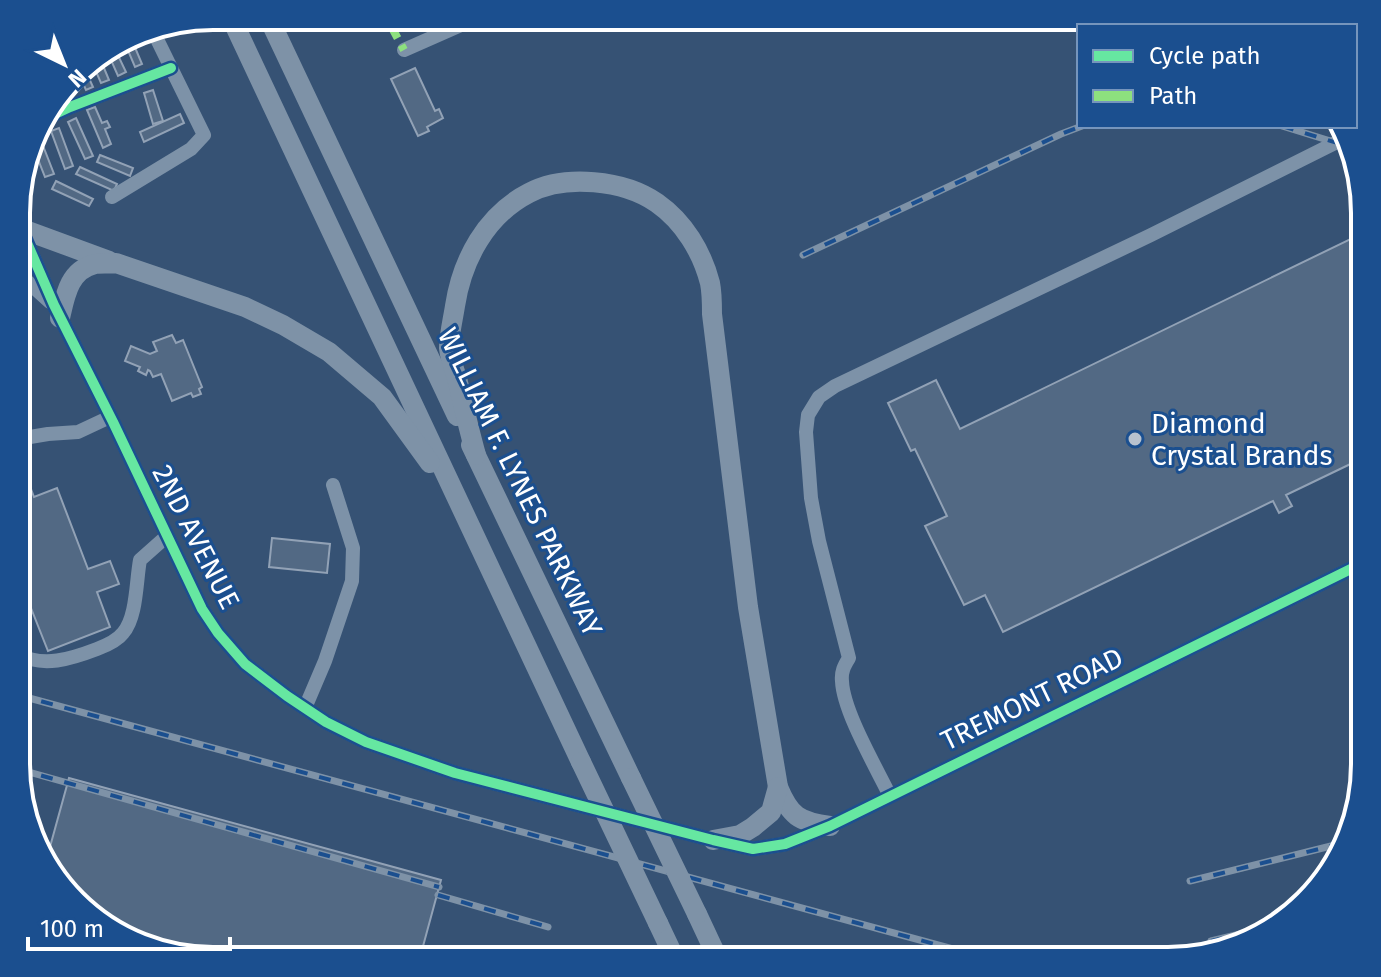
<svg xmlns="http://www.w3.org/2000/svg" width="1381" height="977" viewBox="0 0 1381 977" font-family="'Fira Sans',sans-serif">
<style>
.building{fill:#526984;stroke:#92a2b6;stroke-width:2}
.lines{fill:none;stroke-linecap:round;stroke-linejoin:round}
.minor{stroke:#7d92a8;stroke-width:14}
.highway{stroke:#7e92a7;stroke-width:20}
.rail-casing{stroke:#7e92a7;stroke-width:7}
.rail{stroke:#1b4f8f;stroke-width:4;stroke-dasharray:12;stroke-linecap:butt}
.highway-bridge{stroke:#7e92a7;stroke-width:20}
.quiet{stroke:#8de07e;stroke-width:8;stroke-dasharray:16 8;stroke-linecap:butt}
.cycleway-casing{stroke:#1b4f8f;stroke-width:15}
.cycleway{stroke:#66e7a1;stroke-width:10}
.poi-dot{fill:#b9c2ce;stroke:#1b4f8f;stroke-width:3}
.labels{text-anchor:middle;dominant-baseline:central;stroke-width:6;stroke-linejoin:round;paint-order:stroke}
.poi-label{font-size:28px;fill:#fff;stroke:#1b4f8f;text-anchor:start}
.street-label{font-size:28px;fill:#fff;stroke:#1b4f8f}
.rim{fill:none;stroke:#fff;stroke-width:4}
</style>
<rect width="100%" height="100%" fill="#365274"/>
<g class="building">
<polygon points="131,38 142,64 135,67 124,41"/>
<polygon points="114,47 126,72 118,76 107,51"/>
<polygon points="99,56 109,80 101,83 91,60"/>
<polygon points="83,65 93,87 86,90 78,72"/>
<polygon points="415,68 435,111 439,109 443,118 427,127 429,131 418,136 391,79"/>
<polygon points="153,90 163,121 153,124 144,93"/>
<polygon points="95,107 102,123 107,121 110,127 105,129 111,144 103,148 87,110"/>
<polygon points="180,114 184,123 144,142 140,132"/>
<polygon points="76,118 93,156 85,159 68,122"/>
<polygon points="59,128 73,166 65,169 51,131"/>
<polygon points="40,138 54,174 45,177 32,144 33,141"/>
<polygon points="100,155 133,168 130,176 97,162"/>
<polygon points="80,167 117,184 114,191 76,174"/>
<polygon points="56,181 93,199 89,206 52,189"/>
<polygon points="1365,232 1365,457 1286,495 1292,506 1279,513 1273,501 1003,632 985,595 964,605 925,526 947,516 915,449 911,451 888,403 936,380 960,429"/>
<polygon points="172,335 176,343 183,340 202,387 199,389 201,394 193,397 191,393 172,401 161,374 153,377 150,371 148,370 146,375 138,371 140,367 125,361 131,346 150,354 157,351 153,342"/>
<polygon points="20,460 34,497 57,488 88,569 110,561 119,584 97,592 110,627 48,651 21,583 18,585 18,461"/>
<polygon points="272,538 330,544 327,573 269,567"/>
<polygon points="69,778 441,880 419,961 201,961 93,920 45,865"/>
</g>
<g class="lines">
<g class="minor">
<polyline points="404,50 463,24"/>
<polyline points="40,121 70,107 171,68"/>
<polyline points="112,197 191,149 204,135 151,27"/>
<polyline points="19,224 54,305 113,422 202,609 218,633 245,664 287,696 326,722 366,742 455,773 713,840 753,849 785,844 830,826 1365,562"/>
<polyline points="18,273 50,302"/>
<polyline points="18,439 48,434 78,432 110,417"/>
<path d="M18 654C43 668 71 659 97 649 105 646 117 641 123 633 137 617 136 581 140 560L167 536"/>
<polyline points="305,708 325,661 352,581 353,548 333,485"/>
<path d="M890 796C876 767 843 711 842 681 841 672 844 666 849 658L819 541 811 498 806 432 808 415 819 397 835 386 1151 235 1347 137"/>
</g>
<g class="highway">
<polyline points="272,25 457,416"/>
<polyline points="235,26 581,762"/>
<polyline points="22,229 109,261"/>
<path d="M60 318C65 296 69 270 95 264 101 263 109 264 116 263L245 307 283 325 329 352 382 397 430 463"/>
<polyline points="471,445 631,778"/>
<path d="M476 455C469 430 463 404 457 378 454 369 450 358 449 348 449 335 453 319 455 306 462 260 486 215 529 193 565 174 624 180 657 203 684 222 702 252 710 283 712 293 712 304 712 314L748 607 778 787C790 816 799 822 830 826"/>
<polyline points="713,840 740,835 753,827 771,812 778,787"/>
<polyline points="697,914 719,961"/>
<polyline points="658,923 676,961"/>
</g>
<g class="rail-casing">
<g id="rail">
<polyline points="1282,126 1350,147"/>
<polyline points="803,255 1061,134 1082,126"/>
<polyline points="18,695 997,961"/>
<polyline points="18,769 439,887"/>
<polyline points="1190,881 1339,844"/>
<polyline points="438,895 548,927"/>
<polyline points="1211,941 1273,926"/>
</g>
</g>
<use href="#rail" class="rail"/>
<g class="highway-bridge">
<polyline points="581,762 658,923"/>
<polyline points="631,778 697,914"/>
</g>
<polyline class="quiet" points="390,24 404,50"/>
<g class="cycleway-casing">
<g id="cycleway">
<polyline points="40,121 70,107 171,68"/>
<polyline points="18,222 54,305 113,422 202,609 218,633 245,664 287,696 326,722 366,742 455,773 713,840 753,849 785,844 830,826 1365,562"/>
</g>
</g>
<use href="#cycleway" class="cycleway"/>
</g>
<circle class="poi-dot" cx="1135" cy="439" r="8"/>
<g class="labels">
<g class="poi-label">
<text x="1151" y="423">Diamond<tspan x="1151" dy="32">Crystal Brands</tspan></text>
</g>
<g class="street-label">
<text transform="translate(520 482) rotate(64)">WILLIAM F. LYNES PARKWAY</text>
<text transform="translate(196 537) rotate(63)">2ND AVENUE</text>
<text transform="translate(1032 699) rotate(-26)">TREMONT ROAD</text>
</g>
</g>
<path d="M0 0H1381V977H0ZM213 30H1168A183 183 0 0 1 1351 213V764A183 183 0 0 1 1168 947H213A183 183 0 0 1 30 764V213A183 183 0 0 1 213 30Z" fill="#1b4f8f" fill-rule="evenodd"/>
<path class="rim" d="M213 30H1168A183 183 0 0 1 1351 213V764A183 183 0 0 1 1168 947H213A183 183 0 0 1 30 764V213A183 183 0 0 1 213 30Z"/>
<rect x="1077" y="24" width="280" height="104" fill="#1b4f8f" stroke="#7695bc" stroke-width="2"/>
<rect x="1093" y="50" width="40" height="12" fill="#66e7a1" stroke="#7695bc" stroke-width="2"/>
<text x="1149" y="64" font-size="24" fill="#ffffff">Cycle path</text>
<rect x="1093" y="90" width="40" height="12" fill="#8de07e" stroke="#7695bc" stroke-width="2"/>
<text x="1149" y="104" font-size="24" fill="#ffffff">Path</text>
<g transform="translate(64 64) rotate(137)" stroke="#1b4f8f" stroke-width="6" paint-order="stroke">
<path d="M0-6L14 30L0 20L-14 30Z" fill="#ffffff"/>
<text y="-12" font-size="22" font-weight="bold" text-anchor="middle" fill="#ffffff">N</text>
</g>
<path d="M28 937v12h202v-12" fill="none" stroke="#ffffff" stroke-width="4"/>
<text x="40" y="937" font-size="24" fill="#ffffff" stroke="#1b4f8f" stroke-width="6" paint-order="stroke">100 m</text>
</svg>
